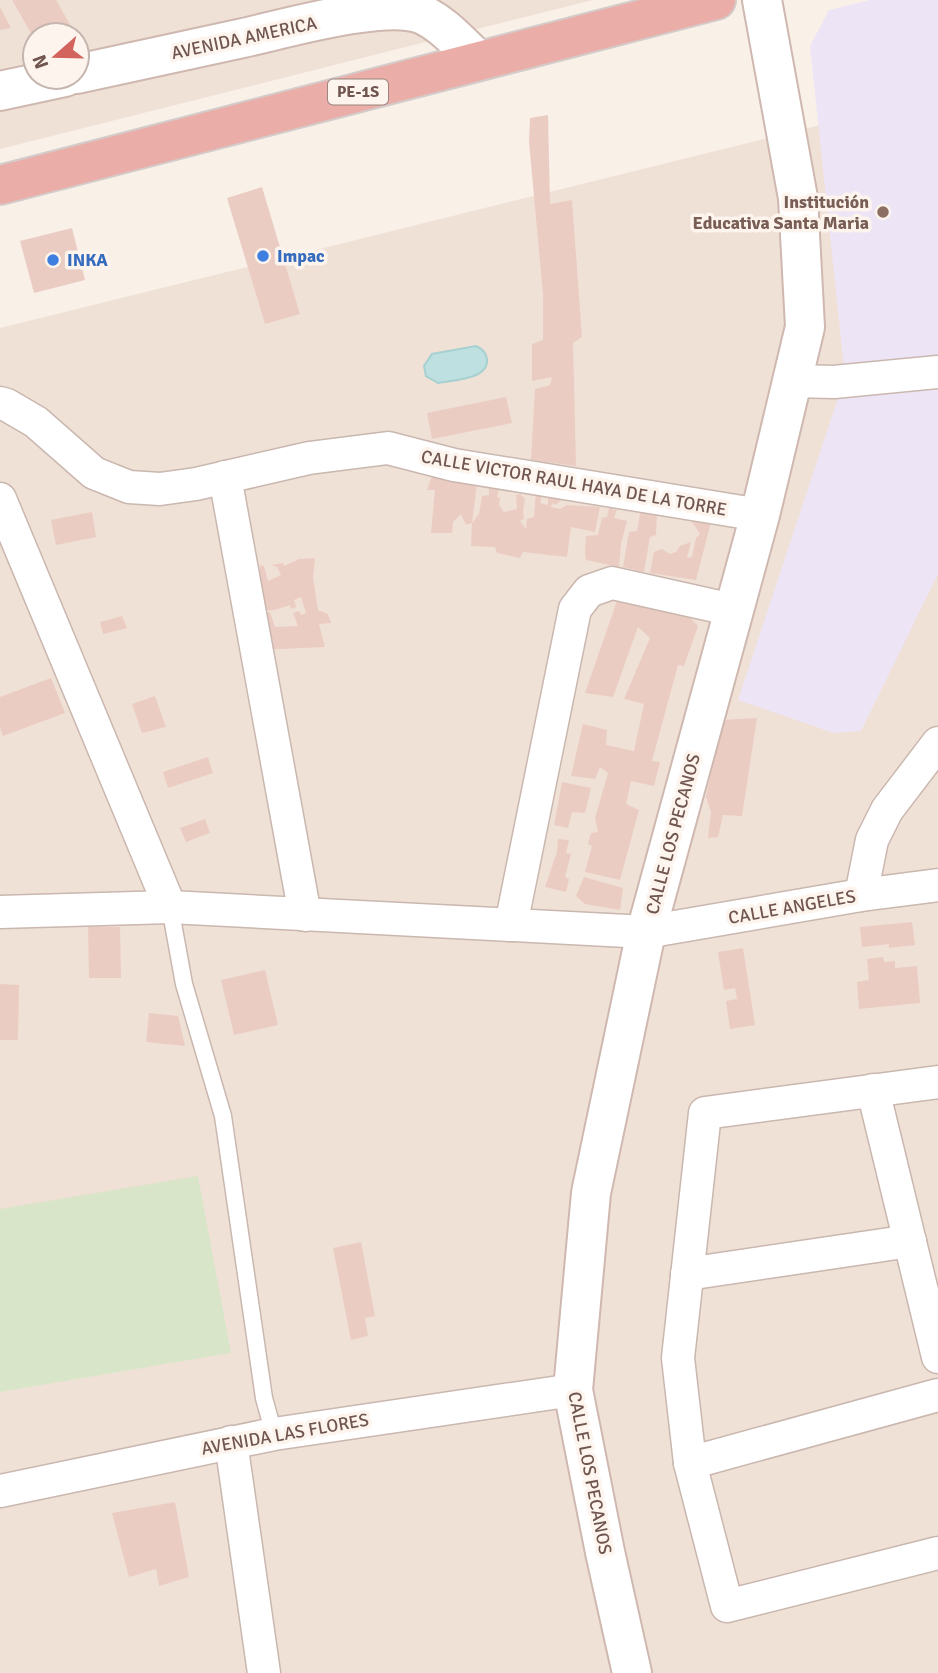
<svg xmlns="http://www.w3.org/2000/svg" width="938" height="1673" viewBox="0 0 938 1673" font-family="Signika,sans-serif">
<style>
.residential{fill:#f0e1d7;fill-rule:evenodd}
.education{fill:#ede4f6}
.green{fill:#d9e5c8}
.water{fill:#bfe0e0;stroke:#a6d1d0;stroke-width:2}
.building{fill:#ebccc3}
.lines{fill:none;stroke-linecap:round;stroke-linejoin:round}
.lane-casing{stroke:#cab7af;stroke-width:19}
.street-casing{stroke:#cab7af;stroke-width:35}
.secondary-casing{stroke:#ceb8b0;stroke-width:42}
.highway-casing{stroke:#d4ccca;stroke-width:42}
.lane{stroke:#fff;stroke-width:16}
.street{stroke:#fff;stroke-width:32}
.secondary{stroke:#fff;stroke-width:38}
.highway{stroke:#ebada7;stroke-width:38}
.education-dot{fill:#8d6e63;stroke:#fdf4ee;stroke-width:2.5}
.shop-dot{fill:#3f7fe0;stroke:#fdf4ee;stroke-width:2.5}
.labels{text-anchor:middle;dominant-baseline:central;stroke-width:7;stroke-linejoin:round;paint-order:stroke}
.shield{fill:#fdf4ee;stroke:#9a857f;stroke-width:2}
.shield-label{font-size:16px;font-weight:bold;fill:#70564f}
.street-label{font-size:18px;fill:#70564f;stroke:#fdf4ee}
.education-label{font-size:18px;font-weight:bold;fill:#785e54;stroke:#fdf4ee;text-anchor:end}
.shop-label{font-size:18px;font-weight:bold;fill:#366cbe;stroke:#fdf4ee;text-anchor:start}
</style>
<rect width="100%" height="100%" fill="#f9f0e8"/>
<g class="residential">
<path d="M0 0H593L0 149ZM35 35H77V77H35Z"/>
<polygon points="938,96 938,1673 0,1673 0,328"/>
</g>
<polygon class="education" points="870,0 938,0 938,574 861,731 834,733 738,700 845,377 810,46 829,10"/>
<polygon class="green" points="198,1176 231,1353 0,1392 0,1209"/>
<path class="water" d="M476 346C482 349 486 352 487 359 489 380 452 380 438 383L426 376 424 366 432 354Z"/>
<g class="building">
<polygon points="12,0 56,0 76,35 35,35 35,40"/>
<polygon points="0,7 11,28 0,30"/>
<polygon points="548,115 550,204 572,200 582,337 573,343 576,466 531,460 535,389 550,385 552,377 532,381 532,344 543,340 543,294 529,142 530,118"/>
<polygon points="262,187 300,314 265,324 227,198"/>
<polygon points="72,228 85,280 34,293 20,241"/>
<polygon points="506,397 512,423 432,439 427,413"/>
<polygon points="434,470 478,475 472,523 466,525 461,514 453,522 452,533 431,533 435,490 427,490"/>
<polygon points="489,487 499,488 497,497 500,498 499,505 504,512 517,509 516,495 520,494 525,499 523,511 524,519 520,521 526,529 527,519 534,517 536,492 543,493 540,503 548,505 548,498 554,498 556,492 568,499 563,499 555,505 552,503 551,507 560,509 567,505 600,507 595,532 571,527 567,557 523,552 520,558 497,553 495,547 471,546 472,523 479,514 482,496 489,495"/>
<polygon points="610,504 613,510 617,509 614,518 627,521 621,544 619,567 586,560 585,552 586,536 598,535 602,518 607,517"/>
<polygon points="641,509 657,511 656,535 650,537 644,572 623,567 629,532 637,531"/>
<polygon points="92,512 96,537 56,545 51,520"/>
<polygon points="695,514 712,518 696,580 650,573 654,552 662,549 670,554 676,552 680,546 691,542 687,558 692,557 696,538 700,534 692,522"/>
<polygon points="315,558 313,578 318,610 328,614 331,623 319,624 325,647 259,650 261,615 270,612 275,627 298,626 293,613 299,611 301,615 306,613 301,597 294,600 296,607 291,609 290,605 275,610 260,611 260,565 264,566 268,581 281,575 277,567 271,565 283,563 284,566 299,559"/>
<polygon points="619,595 684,611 698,626 684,666 678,665 652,761 660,762 654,786 631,781 626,804 639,810 620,880 585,872 592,846 588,844 591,833 598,832 595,818 608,773 600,767 595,779 571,776 583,724 607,730 606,745 634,751 644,704 624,699 650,638 638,627 613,697 585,693"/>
<polygon points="122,616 127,628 103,634 100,622"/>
<polygon points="51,678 65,713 3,736 0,728 0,697"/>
<polygon points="155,696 166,727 142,733 132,704"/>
<polygon points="757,718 742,816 723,815 718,837 708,838 711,812 706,797 723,720"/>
<polygon points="208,757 213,773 168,788 163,772"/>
<polygon points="562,782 591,788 585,813 572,812 568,828 554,825"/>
<polygon points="205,819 210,833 186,842 180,828"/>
<polygon points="558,839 569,840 566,853 571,854 565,877 569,879 566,892 545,887 557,852"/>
<polygon points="584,877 623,888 620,910 585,904 576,896"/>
<polygon points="912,922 915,945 889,948 889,944 862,947 860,927"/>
<polygon points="88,927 120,927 121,978 89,978"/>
<polygon points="743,948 755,1025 730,1029 726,1001 737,999 735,988 724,990 718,952"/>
<polygon points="883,957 884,962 895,961 895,968 917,966 920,1003 859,1009 857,982 869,980 867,959"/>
<polygon points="265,970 278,1025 234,1035 221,980"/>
<polygon points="0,984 19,985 18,1040 0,1040"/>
<polygon points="149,1013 178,1016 185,1046 146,1042"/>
<polygon points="361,1242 375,1316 365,1318 368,1336 351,1340 333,1248"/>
<polygon points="175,1502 189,1577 159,1586 156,1569 129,1577 112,1513"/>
</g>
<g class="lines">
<g class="lane-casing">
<polyline id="lane" points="170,907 184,984 223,1116 264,1398 274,1434"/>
</g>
<g class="street-casing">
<g id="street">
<polyline points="792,381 834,382 938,372"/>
<polyline points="0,403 7,405 36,422 94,473 129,487 160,489 196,484 309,458 388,448 454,465 760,515"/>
<polyline points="225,477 305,915"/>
<polyline points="0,499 170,907"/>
<polyline points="861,895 872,840 887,810 938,743"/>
<polyline points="0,912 170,907 646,932 861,895 938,885"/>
<polyline points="511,925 575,609 589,591 612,583 733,610"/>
<polyline points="938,1082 705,1113 678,1358 690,1463 727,1606 938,1553"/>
<polyline points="873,1090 938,1357"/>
<polyline points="687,1274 910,1241"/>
<polyline points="231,1442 264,1673"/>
<polyline points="690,1463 938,1395"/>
<polyline points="0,1491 274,1434 573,1390"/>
</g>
</g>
<g class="secondary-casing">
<g id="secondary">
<path d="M77 74C132 62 188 50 243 38 284 29 384 0 421 14 443 23 462 46 479 61"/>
<polyline points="0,91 65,77"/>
<polyline points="632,1673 605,1552 573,1390 591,1193 646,932 760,515 805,327 798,198 762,0"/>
</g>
</g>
<g class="highway-casing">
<polyline id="highway" points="0,185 716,0"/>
</g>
<use href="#lane" class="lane"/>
<use href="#street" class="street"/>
<use href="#secondary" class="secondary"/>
<use href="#highway" class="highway"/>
</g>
<circle class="education-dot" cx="883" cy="212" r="7"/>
<g class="shop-dot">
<circle cx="263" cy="256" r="7"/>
<circle cx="53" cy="260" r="7"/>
</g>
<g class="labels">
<rect class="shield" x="328" y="79.5" width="60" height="25" rx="5"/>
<g class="shield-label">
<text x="358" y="92">PE-1S</text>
</g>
<g class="street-label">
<text transform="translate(244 38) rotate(-12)">AVENIDA AMERICA</text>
<text transform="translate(574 483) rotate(10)">CALLE VICTOR RAUL HAYA DE LA TORRE</text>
<text transform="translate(673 834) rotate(-75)">CALLE LOS PECANOS</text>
<text transform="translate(792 907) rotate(-10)">CALLE ANGELES</text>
<text transform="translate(285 1434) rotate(-10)">AVENIDA LAS FLORES</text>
<text transform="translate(590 1473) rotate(79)">CALLE LOS PECANOS</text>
</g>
<g class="education-label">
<text x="869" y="202">Institución<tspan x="869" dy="21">Educativa Santa Maria</tspan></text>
</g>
<g class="shop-label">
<text x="277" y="256">Impac</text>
<text x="67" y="260">INKA</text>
</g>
</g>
<g transform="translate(56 56) rotate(250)"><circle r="33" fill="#fdf4ee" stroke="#c5b5ae" stroke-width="2"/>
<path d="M0-5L12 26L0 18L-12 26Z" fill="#d3645d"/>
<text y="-10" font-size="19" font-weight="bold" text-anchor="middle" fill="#70564f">N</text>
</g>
</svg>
